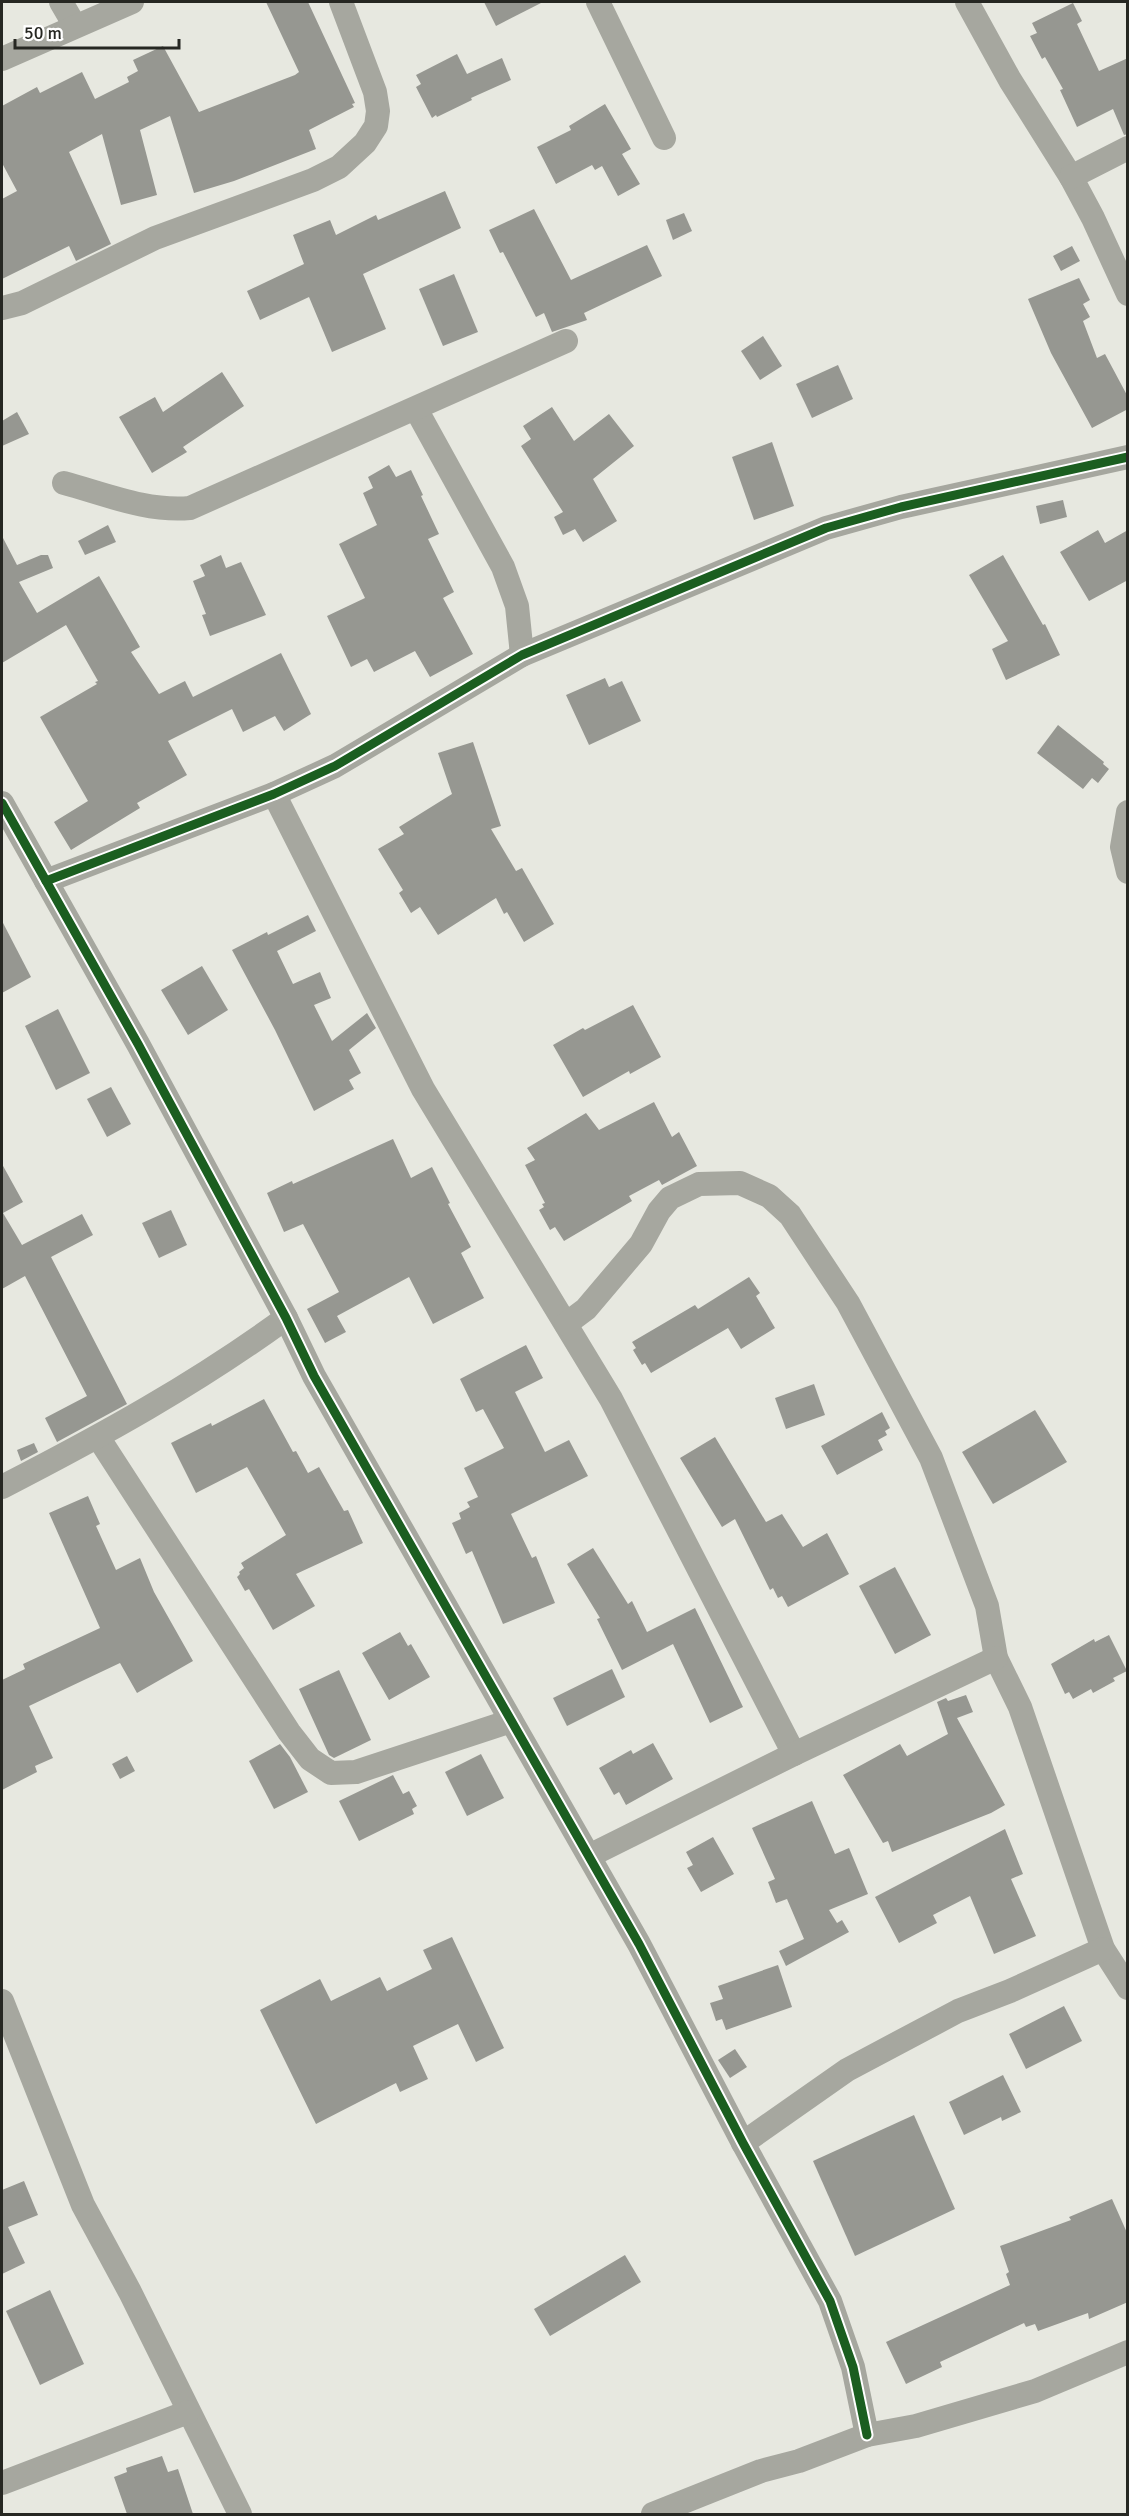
<svg xmlns="http://www.w3.org/2000/svg" width="1129" height="2516" viewBox="0 0 1129 2516" font-family="Signika,sans-serif">
<style>
.building{fill:#969791}
.lines{fill:none;stroke-linecap:round;stroke-linejoin:round}
.minor{stroke:#a6a79f;stroke-width:24}
.cycleway-casing{stroke:#fff;stroke-width:13}
.cycleway{stroke:#1b5e20;stroke-width:9}
</style>
<rect width="100%" height="100%" fill="#e7e8e0"/>
<g class="building">
<polygon points="266,2 308,2 355,103 352,104 354,107 309,130 316,149 234,181 194,193 170,116 140,130 157,195 121,205 102,134 69,152 111,244 76,261 69,246 2,279 2,199 17,191 2,163 2,106 37,87 40,93 82,72 95,99 129,82 127,77 138,71 133,60 163,46 199,112 295,75 299,72"/>
<polygon points="484,2 543,2 496,26"/>
<polygon points="1073,3 1082,21 1077,24 1099,71 1128,58 1128,134 1124,135 1113,109 1077,127 1060,90 1063,89 1045,57 1042,59 1030,36 1037,33 1032,23"/>
<polygon points="457,54 467,74 502,58 511,80 471,98 472,100 437,117 436,115 432,118 416,87 421,84 416,75"/>
<polygon points="605,104 631,149 622,154 640,184 618,196 602,166 595,170 592,165 556,184 537,147 571,130 569,126"/>
<polygon points="445,191 461,228 363,274 386,329 332,352 309,297 260,320 247,291 304,264 293,235 330,220 336,235 376,215 378,220"/>
<polygon points="534,209 571,280 647,245 662,276 584,313 587,320 552,332 544,313 536,317 503,252 500,253 489,230"/>
<polygon points="684,213 692,231 673,240 666,220"/>
<polygon points="1072,246 1080,261 1061,271 1053,256"/>
<polygon points="454,274 478,332 443,346 419,289"/>
<polygon points="1079,278 1090,300 1083,304 1090,317 1083,321 1097,358 1105,354 1128,397 1128,409 1092,428 1051,353 1028,299"/>
<polygon points="763,336 782,366 760,380 741,351"/>
<polygon points="838,365 853,399 812,418 796,384"/>
<polygon points="222,372 244,406 183,447 187,452 152,473 119,417 155,397 163,412"/>
<polygon points="552,407 574,441 609,414 634,446 593,479 617,521 583,542 575,529 563,535 554,517 563,512 521,446 531,439 523,426"/>
<polygon points="17,412 29,434 2,446 2,421"/>
<polygon points="772,442 794,506 754,520 732,457"/>
<polygon points="389,465 396,477 411,470 423,495 421,496 439,534 428,539 454,592 443,598 473,654 430,677 415,651 374,672 367,659 351,667 327,616 365,598 339,544 377,525 363,493 373,488 368,477"/>
<polygon points="1063,500 1067,517 1040,524 1036,506"/>
<polygon points="108,525 116,542 85,555 78,541"/>
<polygon points="1098,530 1105,543 1128,530 1128,580 1089,601 1060,552"/>
<polygon points="2,536 17,565 41,555 48,555 53,568 19,582 37,613 99,576 140,647 131,652 159,694 185,681 193,697 281,653 311,714 284,731 275,716 243,732 232,709 168,741 187,775 137,803 140,808 71,850 54,822 88,801 40,717 97,684 95,682 98,681 66,625 2,663"/>
<polygon points="221,555 226,568 241,562 266,615 210,636 202,615 206,614 193,581 205,576 200,565"/>
<polygon points="1003,555 1043,625 1045,624 1060,655 1006,680 992,649 1008,641 969,575"/>
<polygon points="605,678 609,687 622,681 641,721 589,745 566,695"/>
<polygon points="1058,725 1104,762 1103,764 1109,769 1098,783 1092,778 1083,789 1037,753"/>
<polygon points="473,742 501,826 491,829 516,871 522,868 554,924 524,942 507,912 504,914 496,898 438,935 420,907 411,913 399,893 403,890 378,849 404,834 399,827 452,794 438,753"/>
<polygon points="308,915 316,931 277,951 293,984 320,972 331,998 314,1005 332,1041 367,1013 376,1028 349,1050 361,1073 349,1080 354,1089 314,1111 275,1030 232,950 267,932 268,935"/>
<polygon points="2,921 31,977 2,993"/>
<polygon points="202,966 228,1010 188,1035 161,990"/>
<polygon points="633,1005 661,1057 630,1074 629,1071 583,1097 553,1045 583,1028 585,1030"/>
<polygon points="58,1009 90,1073 56,1090 25,1026"/>
<polygon points="111,1087 131,1124 107,1137 87,1099"/>
<polygon points="654,1102 672,1137 679,1132 697,1166 662,1185 659,1180 629,1196 632,1201 564,1241 555,1227 550,1230 539,1210 544,1207 542,1204 545,1203 525,1165 535,1160 527,1148 586,1113 599,1130"/>
<polygon points="393,1139 411,1178 432,1167 450,1203 448,1204 471,1247 461,1253 484,1298 433,1324 409,1277 337,1316 346,1332 325,1343 307,1309 339,1292 303,1224 284,1232 267,1193 292,1181 293,1184"/>
<polygon points="2,1164 23,1202 3,1213 22,1245 82,1214 93,1235 51,1257 127,1404 57,1442 45,1418 87,1396 25,1276 2,1289"/>
<polygon points="171,1210 187,1245 159,1258 142,1223"/>
<polygon points="749,1277 760,1293 756,1296 775,1328 741,1349 728,1328 651,1373 645,1363 642,1365 633,1350 636,1348 632,1342 695,1305 698,1309"/>
<polygon points="526,1345 543,1378 515,1392 545,1452 569,1440 588,1476 511,1514 532,1558 536,1556 555,1603 503,1624 472,1551 466,1554 452,1523 461,1519 459,1513 470,1507 467,1502 478,1497 464,1468 504,1448 483,1409 476,1412 460,1379"/>
<polygon points="814,1384 825,1415 786,1429 775,1398"/>
<polygon points="264,1399 293,1452 296,1451 308,1473 319,1467 344,1511 348,1510 363,1543 296,1574 315,1606 273,1630 249,1589 245,1591 237,1577 240,1574 239,1572 244,1568 241,1563 286,1535 247,1467 196,1493 171,1443 211,1423 212,1426"/>
<polygon points="1035,1410 1067,1462 993,1504 962,1452"/>
<polygon points="882,1412 890,1428 885,1431 887,1435 878,1440 883,1450 837,1475 821,1446"/>
<polygon points="715,1437 766,1522 782,1514 803,1547 827,1533 849,1574 788,1607 782,1596 778,1598 773,1588 770,1590 735,1519 722,1527 680,1458"/>
<polygon points="34,1443 38,1452 21,1461 17,1450"/>
<polygon points="88,1496 100,1524 96,1526 116,1570 140,1558 154,1592 193,1661 137,1693 120,1663 29,1706 53,1758 35,1766 37,1772 2,1790 2,1680 25,1669 23,1664 100,1628 49,1513"/>
<polygon points="593,1548 628,1604 632,1601 647,1632 695,1608 743,1707 710,1723 673,1644 622,1670 597,1619 600,1618 567,1564"/>
<polygon points="895,1567 931,1635 895,1654 859,1586"/>
<polygon points="400,1632 408,1646 411,1644 430,1677 389,1700 362,1653"/>
<polygon points="1109,1635 1127,1671 1113,1678 1115,1681 1093,1693 1091,1689 1073,1699 1069,1692 1065,1694 1051,1664 1094,1639 1095,1642"/>
<polygon points="612,1669 625,1697 567,1726 553,1698"/>
<polygon points="339,1670 371,1740 334,1758 329,1755 299,1689"/>
<polygon points="966,1695 973,1712 957,1718 1005,1805 991,1813 892,1852 888,1841 883,1843 843,1775 900,1744 907,1756 948,1734 937,1702 946,1698 948,1701"/>
<polygon points="653,1743 673,1779 626,1805 619,1792 614,1795 599,1768 631,1750 633,1754"/>
<polygon points="280,1744 290,1757 308,1792 274,1809 249,1761"/>
<polygon points="481,1754 504,1798 467,1816 445,1772"/>
<polygon points="127,1756 135,1771 120,1779 112,1764"/>
<polygon points="393,1775 403,1794 409,1791 417,1806 412,1809 414,1814 359,1841 339,1801"/>
<polygon points="812,1801 835,1854 849,1848 868,1894 829,1910 837,1923 842,1920 849,1932 786,1966 779,1951 804,1939 787,1899 776,1903 768,1882 775,1879 752,1828"/>
<polygon points="1005,1829 1023,1874 1011,1879 1036,1936 994,1954 970,1896 933,1915 937,1923 899,1943 875,1897"/>
<polygon points="713,1837 734,1874 701,1892 687,1868 693,1865 686,1852"/>
<polygon points="452,1937 504,2048 476,2062 458,2024 413,2046 428,2079 400,2092 396,2083 316,2124 260,2010 320,1979 331,2001 380,1977 387,1991 432,1969 423,1950"/>
<polygon points="778,1965 792,2007 726,2030 722,2019 716,2021 710,2003 723,1999 718,1986"/>
<polygon points="1064,2006 1082,2041 1026,2069 1009,2034"/>
<polygon points="735,2049 747,2067 730,2078 718,2060"/>
<polygon points="1003,2075 1021,2112 1002,2121 1001,2117 964,2135 949,2102"/>
<polygon points="914,2115 955,2209 855,2256 813,2161"/>
<polygon points="24,2181 38,2215 8,2227 25,2263 2,2274 2,2190"/>
<polygon points="1112,2199 1128,2235 1128,2302 1089,2319 1088,2313 1038,2331 1035,2324 1026,2327 1024,2323 940,2362 942,2367 906,2384 886,2342 1010,2285 1006,2274 1009,2272 1000,2246 1071,2220 1069,2217"/>
<polygon points="625,2255 641,2282 550,2336 534,2309"/>
<polygon points="50,2290 84,2364 40,2385 6,2311"/>
<polygon points="162,2456 168,2472 178,2469 193,2514 127,2514 114,2477 127,2472 126,2468"/>
</g>
<g class="lines">
<g class="minor">
<polyline points="61,2 75,26"/>
<polyline points="598,2 664,138"/>
<polyline points="967,2 1010,80 1071,177 1093,218 1128,294"/>
<polyline points="2,59 132,2"/>
<polyline points="1071,177 1128,148"/>
<polyline points="2,308 22,303 155,238 313,180 339,167 365,143 376,126 378,111 375,92 341,2"/>
<polyline points="416,409 503,567 517,606 522,655"/>
<path d="M64 483C105 494 147 512 190 508L566 341"/>
<polyline points="274,794 423,1089 611,1399 794,1754"/>
<polyline points="2,803 138,1044 286,1318 314,1376 639,1944 743,2143 830,2301 853,2367 867,2435"/>
<polyline points="1128,812 1122,847 1128,872"/>
<polyline points="46,881 274,794 335,766 522,655 826,528 901,507 1128,457"/>
<polyline points="566,1324 586,1309 641,1244 659,1211 670,1198 699,1184 740,1183 769,1196 790,1215 848,1303 931,1458 987,1606 996,1658 1020,1707 1103,1949 1128,1988"/>
<polyline points="98,1437 289,1732 310,1759 331,1773 356,1772 511,1721"/>
<path d="M2 1487C103 1435 194 1385 286 1318"/>
<polyline points="589,1856 794,1754 996,1658"/>
<polyline points="2,2001 83,2205 130,2292 240,2514"/>
<polyline points="743,2143 847,2070 958,2011 1010,1991 1103,1949"/>
<polyline points="2,2483 188,2412"/>
<polyline points="653,2514 761,2471 799,2461 867,2435 916,2426 1035,2391 1128,2352"/>
</g>
<g class="cycleway-casing">
<g id="cycleway">
<polyline points="2,803 138,1044 286,1318 314,1376 639,1944 743,2143 830,2301 853,2367 867,2435"/>
<polyline points="46,881 274,794 335,766 522,655 826,528 901,507 1128,457"/>
</g>
</g>
<use href="#cycleway" class="cycleway"/>
</g>
<rect width="1129" height="2516" fill="none" stroke="#262722" stroke-width="6"/>
<path d="M15 39v9h164v-9" fill="none" stroke="#262722" stroke-width="3"/>
<text x="24" y="39" font-size="18" fill="#262722" stroke="#ffffff" stroke-width="4.5" paint-order="stroke">50 m</text>
</svg>
